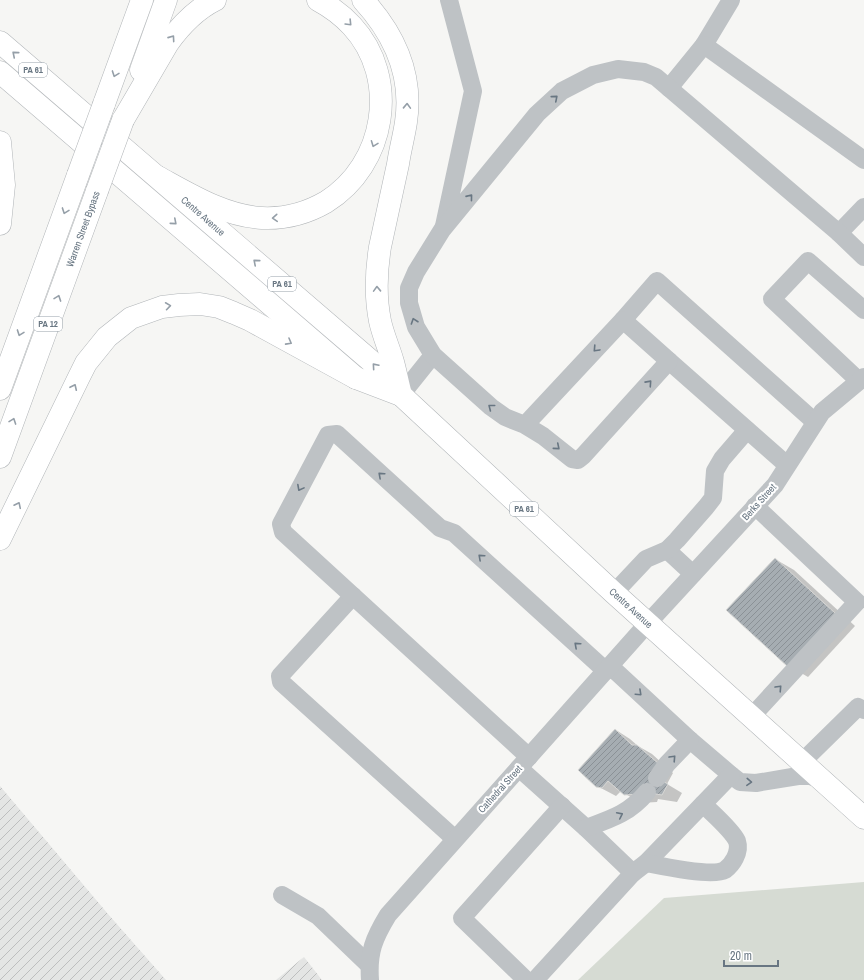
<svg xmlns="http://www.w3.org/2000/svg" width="864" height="980" viewBox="0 0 864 980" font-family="'Archivo Narrow',sans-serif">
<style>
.industrial{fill:url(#industrial-furrows)}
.grass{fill:#d6dbd3}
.shadow{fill:#0003}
.building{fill:url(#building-hatch);stroke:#d8d8d6}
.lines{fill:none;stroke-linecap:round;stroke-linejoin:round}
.major-casing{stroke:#b2b6b9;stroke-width:23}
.highway-casing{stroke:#b1b5b8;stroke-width:23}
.minor{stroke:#bec2c5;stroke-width:18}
.major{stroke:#fff;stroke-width:22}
.highway{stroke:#fff;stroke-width:22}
.highway-bridge-casing{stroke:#b1b5b8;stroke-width:23;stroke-linecap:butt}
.highway-bridge{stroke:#fff;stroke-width:22}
.oneway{stroke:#959fa8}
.oneway2{stroke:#687682}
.labels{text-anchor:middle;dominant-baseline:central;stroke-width:4;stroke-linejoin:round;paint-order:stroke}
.shield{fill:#fff;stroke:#959fa8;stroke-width:1}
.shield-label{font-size:9px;font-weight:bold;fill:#687682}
.street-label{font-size:10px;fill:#687682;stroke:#fff}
</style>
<defs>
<pattern id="industrial-furrows" width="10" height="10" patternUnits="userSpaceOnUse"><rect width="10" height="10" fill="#e4e5e4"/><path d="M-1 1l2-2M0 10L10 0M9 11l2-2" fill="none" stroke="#bdbebe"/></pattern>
<pattern id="building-hatch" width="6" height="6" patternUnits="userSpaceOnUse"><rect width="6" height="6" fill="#a6adb2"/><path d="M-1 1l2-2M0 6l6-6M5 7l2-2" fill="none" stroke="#8b9196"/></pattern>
</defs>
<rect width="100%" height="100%" fill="#f6f6f4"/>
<g class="industrial">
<polygon points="0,786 108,914 166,980 0,980"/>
<polygon points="304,957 322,980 276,980"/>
</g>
<polygon class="grass" points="864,882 864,980 578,980 664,898"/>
<g class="shadow">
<polygon points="775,559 794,570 855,626 808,677 789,666"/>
<polygon points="616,730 630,739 638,746 652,754 673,773 667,784 682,793 677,802 658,799 657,802 640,803 621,791 616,796 597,786"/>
</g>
<g class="building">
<polygon points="775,558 836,614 788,667 726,610"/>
<polygon points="615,729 632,745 637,745 659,764 653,776 668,784 662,795 643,792 642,794 624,795 608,781 602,788 596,787 578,770"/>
</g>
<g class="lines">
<g class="major-casing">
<g id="major">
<polyline points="0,42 371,361 401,395 614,593 864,818"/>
<polyline points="0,72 356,378 398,394"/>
</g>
</g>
<g class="highway-casing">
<g id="highway">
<path d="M363 0C395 35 413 75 406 122 404 136 400 150 398 164 392 192 386 220 380 247 376 272 375 296 380 321 383 335 389 348 393 362 396 373 398 384 401 395"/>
<polyline points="141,70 166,0"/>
<polyline points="104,104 142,0"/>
<path d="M123 120 168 43C181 25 195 10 215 0"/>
<polyline points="0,142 4,185 0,224"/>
<path d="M158 177C191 195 225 216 262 218 284 219 307 213 326 202 386 165 400 78 352 26 342 15 331 7 318 0"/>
<polyline points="0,389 78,175"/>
<polyline points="0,457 97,191"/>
<polyline points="0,539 79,377 86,363 107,337 131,318 162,307 179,305 200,304 219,307 234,313 250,320 356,378"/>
</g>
</g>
<g class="minor">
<polyline points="731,0 704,45 864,160"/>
<polyline points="669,88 704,45"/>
<polyline points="444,226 473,91 449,0"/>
<polyline points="839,233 864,207"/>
<polyline points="623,320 657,281 815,422"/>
<polyline points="669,361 787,465"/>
<polyline points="859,381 772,299 808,261 864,310"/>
<polyline points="401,395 433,355"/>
<polyline points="525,425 623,320 669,361 583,456 578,460 572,459 543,436 525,425 505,417 491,407 433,355 416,327 409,303 409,288 416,272 442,230 537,114 562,91 593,75 618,69 644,72 656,77 839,233 864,257"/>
<polyline points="667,550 693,574"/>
<polyline points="614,593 646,559 667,550 677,540 706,507 713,498 715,471 722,459 747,430"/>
<polyline points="353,596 280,676 281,682 455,839"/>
<polyline points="610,666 690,740 731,775 740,782 756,783 798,776 810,776 822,780"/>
<polyline points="752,716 857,602 755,506"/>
<polyline points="529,757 283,532 281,524 328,435 337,434 440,528 454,533 606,671"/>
<polyline points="802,762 858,707 864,710"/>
<polyline points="519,768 586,828 633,873 646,863 731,775"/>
<polyline points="657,778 667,764 690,740"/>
<path d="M586 828C611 819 630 813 647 792"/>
<path d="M646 863C661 866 713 877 725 870 729 867 733 862 735 858 738 852 739 847 737 841 732 830 712 813 703 804"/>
<polyline points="282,895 318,916 369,965"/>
<path d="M370 980C368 952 374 938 388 915L648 623 775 485 822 412 864 377"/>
<polyline points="526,980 462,918 562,806"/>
<polyline points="535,980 633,873"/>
</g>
<use href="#major" class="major"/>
<use href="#highway" class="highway"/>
<g class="highway-bridge-casing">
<g id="highway-bridge">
<polyline points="78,175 104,104"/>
<polyline points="97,191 123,120"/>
</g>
</g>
<use href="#highway-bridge" class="highway-bridge"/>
</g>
<defs><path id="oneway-chevron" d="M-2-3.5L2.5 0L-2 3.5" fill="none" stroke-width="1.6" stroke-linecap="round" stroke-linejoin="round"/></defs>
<g class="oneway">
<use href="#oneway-chevron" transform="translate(349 23) rotate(46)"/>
<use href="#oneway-chevron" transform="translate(172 38) rotate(-55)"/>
<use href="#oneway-chevron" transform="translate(15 54) rotate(-140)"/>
<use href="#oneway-chevron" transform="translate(115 74) rotate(110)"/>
<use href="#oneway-chevron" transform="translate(407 106) rotate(-88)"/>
<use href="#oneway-chevron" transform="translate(374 144) rotate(111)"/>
<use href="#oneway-chevron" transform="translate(65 211) rotate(110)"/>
<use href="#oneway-chevron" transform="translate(275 218) rotate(176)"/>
<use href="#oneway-chevron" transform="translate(174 222) rotate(41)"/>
<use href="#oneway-chevron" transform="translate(256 262) rotate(-139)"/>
<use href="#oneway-chevron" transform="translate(377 289) rotate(-92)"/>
<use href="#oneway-chevron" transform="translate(58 298) rotate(-70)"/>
<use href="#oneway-chevron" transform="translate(168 306) rotate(-8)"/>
<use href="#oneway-chevron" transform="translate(20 333) rotate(110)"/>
<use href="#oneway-chevron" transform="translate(289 342) rotate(29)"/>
<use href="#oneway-chevron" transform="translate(375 366) rotate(-131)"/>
<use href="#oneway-chevron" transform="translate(74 387) rotate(-65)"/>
<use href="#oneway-chevron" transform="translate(13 421) rotate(-70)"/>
<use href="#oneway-chevron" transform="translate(18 505) rotate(-64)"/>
</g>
<g class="oneway2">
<use href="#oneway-chevron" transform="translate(555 98) rotate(-41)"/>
<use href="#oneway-chevron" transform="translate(470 197) rotate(-51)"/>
<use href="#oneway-chevron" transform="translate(414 321) rotate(-109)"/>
<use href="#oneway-chevron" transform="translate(596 349) rotate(133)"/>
<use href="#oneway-chevron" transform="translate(649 383) rotate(-48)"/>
<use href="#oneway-chevron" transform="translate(491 407) rotate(-142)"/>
<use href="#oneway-chevron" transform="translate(557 447) rotate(40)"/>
<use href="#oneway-chevron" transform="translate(381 475) rotate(-138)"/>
<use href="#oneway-chevron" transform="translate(300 488) rotate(118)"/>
<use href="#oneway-chevron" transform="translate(481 557) rotate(-138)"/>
<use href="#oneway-chevron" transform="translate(577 645) rotate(-138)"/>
<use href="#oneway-chevron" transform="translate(779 688) rotate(-47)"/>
<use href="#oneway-chevron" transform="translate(639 693) rotate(43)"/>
<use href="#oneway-chevron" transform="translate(673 758) rotate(-47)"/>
<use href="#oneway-chevron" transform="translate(749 782) rotate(3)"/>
<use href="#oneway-chevron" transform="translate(620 815) rotate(-26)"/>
</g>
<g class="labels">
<g class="shield">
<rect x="19" y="63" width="28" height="14" rx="3"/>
<rect x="268" y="277" width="28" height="14" rx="3"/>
<rect x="34" y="317" width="28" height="14" rx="3"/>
<rect x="510" y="502" width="28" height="14" rx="3"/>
</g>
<g class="shield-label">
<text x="33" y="70">PA 61</text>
<text x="282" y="284">PA 61</text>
<text x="48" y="324">PA 12</text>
<text x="524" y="509">PA 61</text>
</g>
<g class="street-label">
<text transform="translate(203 216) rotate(41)">Centre Avenue</text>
<text transform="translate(83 229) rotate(-70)">Warren Street Bypass</text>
<text transform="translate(759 502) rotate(-48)">Berks Street</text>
<text transform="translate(631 608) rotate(42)">Centre Avenue</text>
<text transform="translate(500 789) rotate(-48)">Cathedral Street</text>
</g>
</g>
<path d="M724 960v6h54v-6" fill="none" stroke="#687682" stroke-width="2"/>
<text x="730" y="960" font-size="12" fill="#687682" stroke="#ffffff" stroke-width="3" paint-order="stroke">20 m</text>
</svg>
